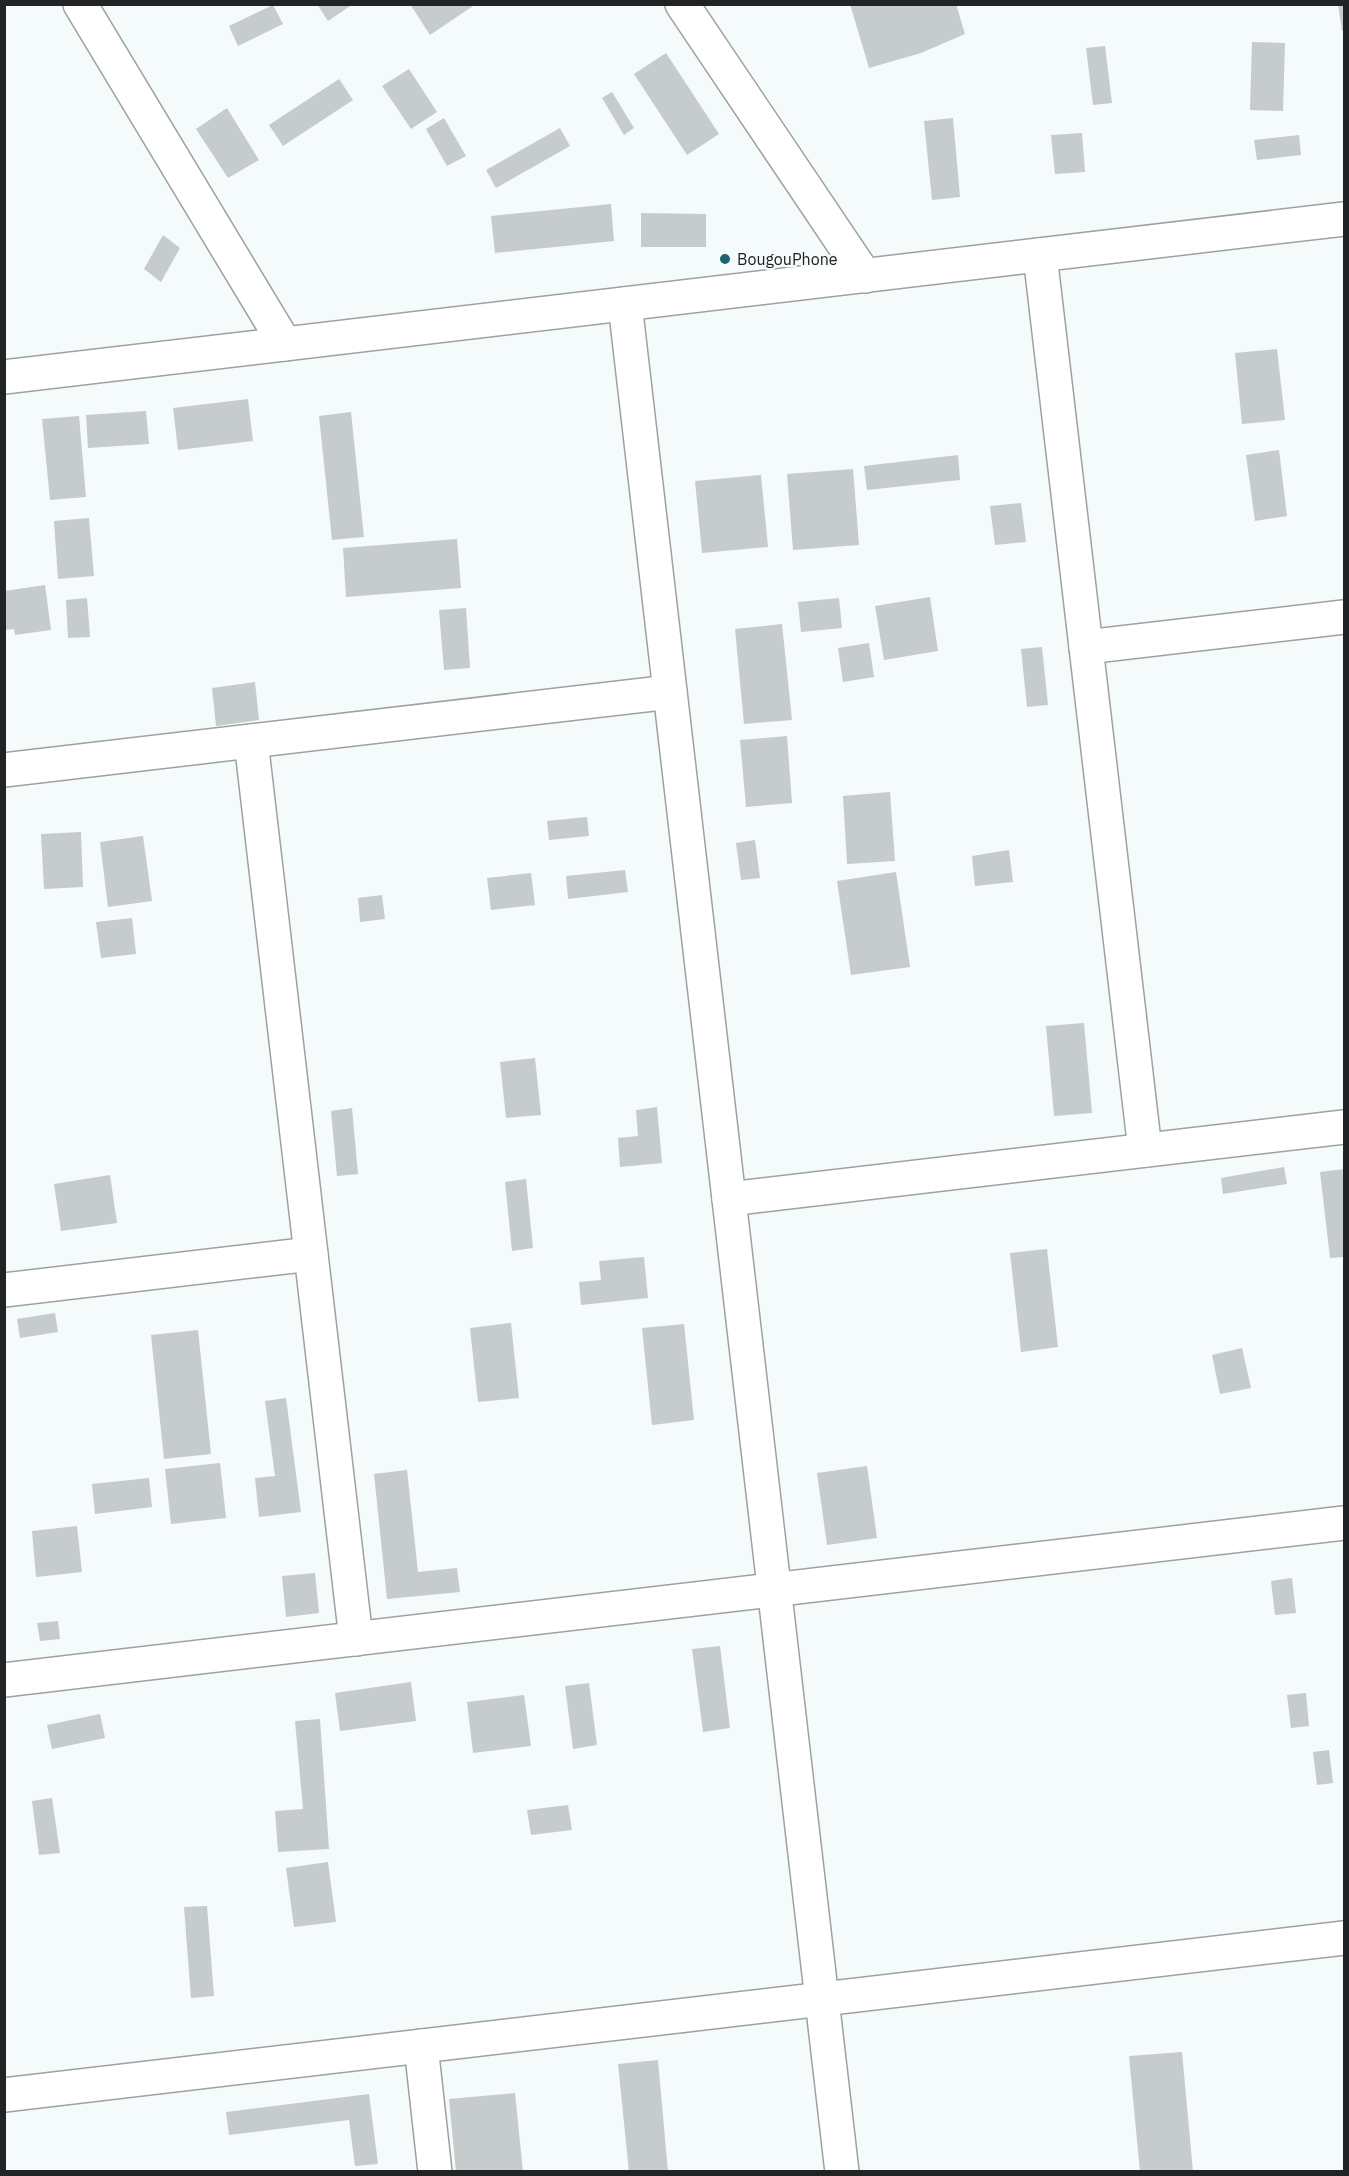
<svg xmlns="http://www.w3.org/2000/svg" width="1349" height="2176" viewBox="0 0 1349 2176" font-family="'IBM Plex Sans',sans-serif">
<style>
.building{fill:#c6cbcc}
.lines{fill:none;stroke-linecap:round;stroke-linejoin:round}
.street-casing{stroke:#9da1a2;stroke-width:36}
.street{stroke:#fff;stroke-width:33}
.poi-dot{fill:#1c6472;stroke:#f5fafb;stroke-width:2}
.labels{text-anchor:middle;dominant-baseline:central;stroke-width:4.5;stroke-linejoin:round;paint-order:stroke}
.poi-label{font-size:16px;fill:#212324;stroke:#f5fafb;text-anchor:start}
</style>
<rect width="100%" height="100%" fill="#f5fafb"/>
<g class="building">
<polygon points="317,4 353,4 328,21"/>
<polygon points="410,4 476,4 430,35"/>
<polygon points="850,4 956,4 965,34 921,53 869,68"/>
<polygon points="1338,4 1344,4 1344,31 1342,31"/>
<polygon points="273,5 283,24 238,46 229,26"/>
<polygon points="1252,42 1285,43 1283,111 1250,110"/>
<polygon points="1105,46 1112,103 1093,105 1086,48"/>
<polygon points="666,53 719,134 687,155 634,74"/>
<polygon points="409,69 437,112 411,129 382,86"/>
<polygon points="339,79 353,100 283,146 269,125"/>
<polygon points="612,92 634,128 624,135 602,98"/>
<polygon points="227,108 259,160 228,178 196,129"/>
<polygon points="444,118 466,156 447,166 426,129"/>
<polygon points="953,118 960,197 932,200 924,121"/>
<polygon points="560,128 570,146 496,188 486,170"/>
<polygon points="1082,133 1085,172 1055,174 1051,135"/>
<polygon points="1299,135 1301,155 1257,160 1254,140"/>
<polygon points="611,204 614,241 495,253 491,216"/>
<polygon points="641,213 706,214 706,247 641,247"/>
<polygon points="163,235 180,248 161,282 144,269"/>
<polygon points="1277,349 1285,420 1242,424 1235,353"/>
<polygon points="248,399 253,441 178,450 173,408"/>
<polygon points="146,411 149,444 88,448 86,415"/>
<polygon points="351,412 364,537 332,540 319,416"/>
<polygon points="79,416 86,497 50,500 42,419"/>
<polygon points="1279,450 1287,516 1255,521 1246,455"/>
<polygon points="958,455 960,480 867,490 864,466"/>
<polygon points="853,469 859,545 793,550 787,474"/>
<polygon points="761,475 768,547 702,553 695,481"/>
<polygon points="1021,503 1026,542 995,545 990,506"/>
<polygon points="89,518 94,576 58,579 54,521"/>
<polygon points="457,539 461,588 346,597 343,548"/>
<polygon points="45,585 51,630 15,635 14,629 4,630 4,591"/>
<polygon points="930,597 938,651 884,660 875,606"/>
<polygon points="87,598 90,637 68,638 66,600"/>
<polygon points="839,598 842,628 801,632 798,602"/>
<polygon points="466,608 470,668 444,670 439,610"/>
<polygon points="782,624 792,720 744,724 735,629"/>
<polygon points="869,643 874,677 843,682 838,648"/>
<polygon points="1042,647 1048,705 1027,707 1021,649"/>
<polygon points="255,682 259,720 216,726 212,688"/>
<polygon points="787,736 792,803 746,807 740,740"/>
<polygon points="890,792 895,861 847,864 843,796"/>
<polygon points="587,817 589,836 549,840 547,821"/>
<polygon points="81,832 83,887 44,889 41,834"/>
<polygon points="143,836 152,901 108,907 100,842"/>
<polygon points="755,840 760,878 741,880 736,843"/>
<polygon points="1009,850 1013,882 975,886 972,856"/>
<polygon points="625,870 628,892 568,899 566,876"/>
<polygon points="896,872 910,967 851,975 837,881"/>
<polygon points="531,873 535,905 491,910 487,878"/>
<polygon points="382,895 385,919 360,922 358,898"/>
<polygon points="132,918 136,954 101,958 96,922"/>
<polygon points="1084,1023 1092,1113 1054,1116 1046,1026"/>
<polygon points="535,1058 541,1115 506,1118 500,1062"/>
<polygon points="657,1107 662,1163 620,1167 618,1138 638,1136 636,1110"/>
<polygon points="352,1108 358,1174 337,1176 331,1111"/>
<polygon points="1284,1167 1287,1184 1223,1194 1221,1178"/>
<polygon points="1344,1169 1344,1257 1330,1258 1320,1172"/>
<polygon points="110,1175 117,1223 61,1231 54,1184"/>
<polygon points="526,1179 533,1248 512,1251 505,1182"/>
<polygon points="1047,1249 1058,1347 1021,1352 1010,1253"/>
<polygon points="644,1257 648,1298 581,1305 579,1282 601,1280 599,1261"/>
<polygon points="55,1313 58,1332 20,1338 17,1319"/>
<polygon points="511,1323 519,1398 478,1402 470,1328"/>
<polygon points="684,1324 694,1420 652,1425 642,1328"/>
<polygon points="198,1330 211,1454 164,1459 151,1335"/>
<polygon points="1242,1348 1251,1388 1220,1394 1212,1355"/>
<polygon points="286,1398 301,1512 259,1517 255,1478 275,1476 265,1401"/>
<polygon points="220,1463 226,1518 171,1524 165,1469"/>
<polygon points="867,1466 877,1538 827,1545 817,1473"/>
<polygon points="407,1470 418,1572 457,1568 460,1592 387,1599 374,1474"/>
<polygon points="149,1478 152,1507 95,1514 92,1484"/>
<polygon points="77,1526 82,1572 36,1577 32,1531"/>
<polygon points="315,1573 319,1613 286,1617 282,1576"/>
<polygon points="1292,1578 1296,1613 1275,1615 1271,1581"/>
<polygon points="58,1621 60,1639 40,1641 37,1623"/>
<polygon points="720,1646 730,1728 703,1732 692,1649"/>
<polygon points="411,1682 416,1721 340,1731 335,1693"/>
<polygon points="589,1683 597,1745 573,1749 565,1686"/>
<polygon points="1306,1693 1309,1726 1291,1728 1287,1695"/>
<polygon points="524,1695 531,1746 473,1753 467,1702"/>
<polygon points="100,1714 105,1738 52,1749 47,1725"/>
<polygon points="320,1719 329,1849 278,1852 275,1811 303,1809 295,1721"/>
<polygon points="1329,1750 1333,1783 1317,1785 1313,1752"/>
<polygon points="52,1798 60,1853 39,1855 32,1801"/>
<polygon points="568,1805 572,1830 531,1835 527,1810"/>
<polygon points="328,1862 336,1922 294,1927 286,1868"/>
<polygon points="207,1906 214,1996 191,1998 184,1907"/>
<polygon points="1182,2052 1193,2172 1140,2172 1129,2056"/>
<polygon points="658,2060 668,2172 629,2172 618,2064"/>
<polygon points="515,2093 523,2172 456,2172 449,2099"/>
<polygon points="369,2094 378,2164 355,2166 349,2120 229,2135 226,2112"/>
</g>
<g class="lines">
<g class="street-casing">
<g id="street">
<polyline points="80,4 285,344"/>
<polyline points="682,4 865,276"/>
<polyline points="1040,255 1145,1150"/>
<polyline points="625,304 842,2172"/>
<polyline points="4,377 1344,219"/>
<polyline points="1086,647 1344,617"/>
<polyline points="251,741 356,1639"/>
<polyline points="4,770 670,692"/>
<polyline points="729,1199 1344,1127"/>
<polyline points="4,1290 311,1254"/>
<polyline points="4,1680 1344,1523"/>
<polyline points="421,2046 435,2172"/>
<polyline points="4,2095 1344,1938"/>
</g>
</g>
<use href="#street" class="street"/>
</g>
<circle class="poi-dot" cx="725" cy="259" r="6"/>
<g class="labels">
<g class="poi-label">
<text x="737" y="259">BougouPhone</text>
</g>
</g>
<rect width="1349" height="2176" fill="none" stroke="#212324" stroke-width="12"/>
</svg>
